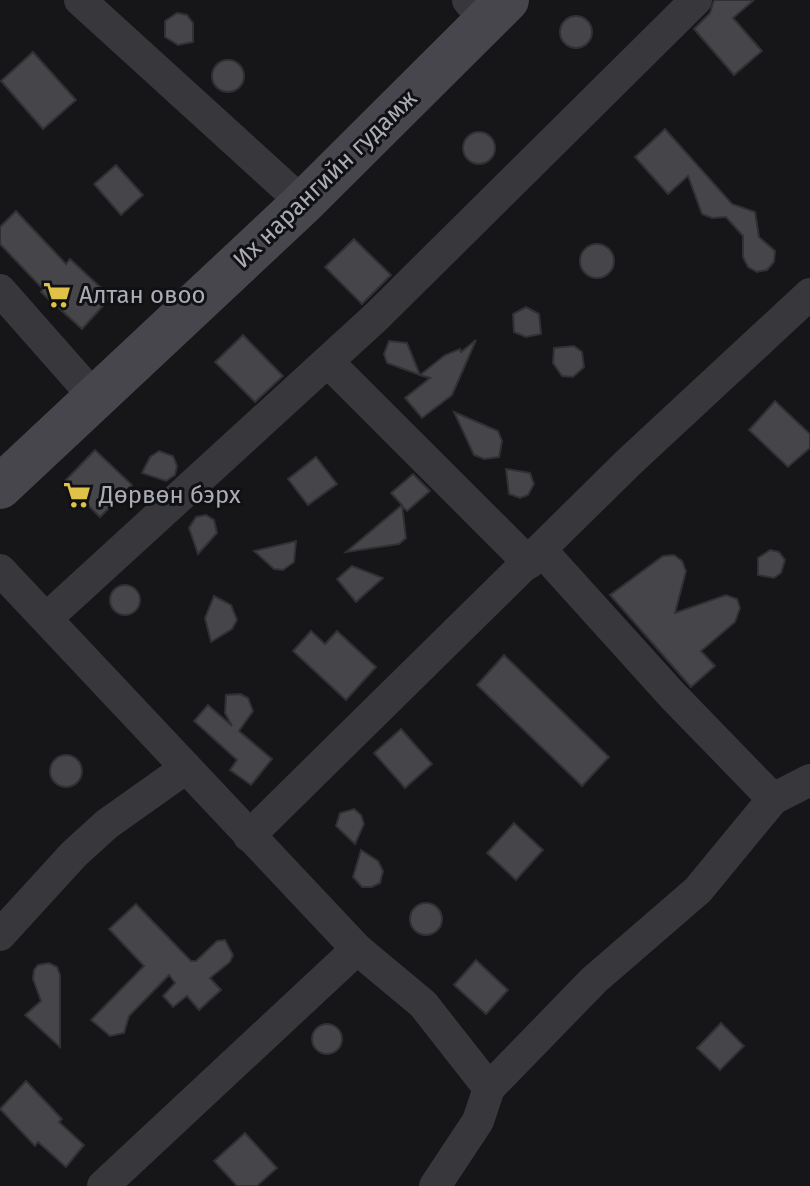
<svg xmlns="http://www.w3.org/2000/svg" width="810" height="1186" viewBox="0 0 810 1186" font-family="'Fira Sans',sans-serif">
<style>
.building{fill:#46464a;stroke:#313034;stroke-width:2}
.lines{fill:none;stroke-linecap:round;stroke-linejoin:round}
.minor{stroke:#38383c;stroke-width:32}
.secondary{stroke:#46464c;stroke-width:44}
.labels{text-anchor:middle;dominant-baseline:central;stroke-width:6;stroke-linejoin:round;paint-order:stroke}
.street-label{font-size:24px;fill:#aaacb6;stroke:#111113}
.poi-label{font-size:24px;fill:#aaacb6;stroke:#111113;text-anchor:start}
</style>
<rect width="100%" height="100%" fill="#161618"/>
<g class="building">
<polygon points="714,0 754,0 733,18 762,51 734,75 694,29 710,13"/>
<polygon points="177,13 187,15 193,23 193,42 178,45 165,37 165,21"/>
<circle cx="576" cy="32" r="16"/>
<polygon points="33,52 76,100 43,129 1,81"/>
<circle cx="228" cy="76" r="16"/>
<polygon points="665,129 732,204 755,212 759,237 775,251 774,262 767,270 757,272 748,267 743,257 743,236 726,217 712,218 702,214 688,176 668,194 635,157"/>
<circle cx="479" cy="148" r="16"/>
<polygon points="116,165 143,195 121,215 94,184"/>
<polygon points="16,211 66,264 70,259 111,297 82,329 41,292 43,289 0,244 0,227"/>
<polygon points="354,239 391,275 362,304 325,267"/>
<circle cx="597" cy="261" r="17"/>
<polygon points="526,307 539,314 541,334 526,337 514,332 513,314"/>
<polygon points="243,335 283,376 255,402 215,362"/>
<polygon points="476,340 452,395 422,418 405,398 430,378 420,375 445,355 460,349 461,352"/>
<polygon points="389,341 407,343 420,375 387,363 384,354"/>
<polygon points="574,346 582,352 584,367 573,377 562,376 553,363 554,348"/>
<polygon points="775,401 810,434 810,448 788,467 749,430"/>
<polygon points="454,412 498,431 502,441 499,457 484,459 474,455"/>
<polygon points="95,450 132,485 100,517 64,482"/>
<polygon points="159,451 173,456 177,466 175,475 166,481 142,473 150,457"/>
<polygon points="316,457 337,484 308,505 288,479"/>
<polygon points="506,469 530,473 534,484 528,495 520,498 509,494"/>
<polygon points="413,474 430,491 407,511 402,506 406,538 399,544 346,552 402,505 391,493"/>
<polygon points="206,515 214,520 217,533 198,554 189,528 196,517"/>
<polygon points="296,541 294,562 283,570 274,569 254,551"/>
<polygon points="770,550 779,552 785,560 781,573 774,578 758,575 758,558"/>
<polygon points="674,555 682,561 686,571 675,613 726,595 737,599 740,608 735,622 701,651 715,666 691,687 610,595 663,556"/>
<polygon points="352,566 383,578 356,602 337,579"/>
<circle cx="125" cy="600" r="15"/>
<polygon points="214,596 231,605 237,620 232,629 211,642 205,618"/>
<polygon points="311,631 325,644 337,631 376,667 346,700 293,651"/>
<polygon points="504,655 609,757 582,786 477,685"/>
<polygon points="240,694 248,698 253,711 239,731 272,759 251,785 230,770 237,760 194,721 208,705 232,726 225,713 226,695"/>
<polygon points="401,729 432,764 405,788 374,753"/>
<circle cx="66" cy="771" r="16"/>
<polygon points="354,809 361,815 364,824 355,844 336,826 340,813"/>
<polygon points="514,823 543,850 516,880 487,853"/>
<polygon points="361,850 378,861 383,871 380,883 372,887 362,887 353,877"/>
<circle cx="426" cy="919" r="16"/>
<polygon points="136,904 191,961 196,961 217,941 225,940 233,955 230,962 210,978 221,990 199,1010 187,996 173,1007 163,996 175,983 169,975 129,1016 124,1033 110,1036 91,1020 144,966 109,929"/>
<polygon points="476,960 508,990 486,1014 454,985"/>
<polygon points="49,963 57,967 60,975 60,1047 25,1015 41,1001 33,979 34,970 38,965"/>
<polygon points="721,1023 744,1046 720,1070 697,1048"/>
<circle cx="327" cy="1039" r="15"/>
<polygon points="26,1081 62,1119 59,1122 84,1145 66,1167 38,1142 35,1146 0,1109"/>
<polygon points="245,1133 277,1168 257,1186 237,1186 214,1161"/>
</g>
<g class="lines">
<g class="minor">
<polyline points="80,0 303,203"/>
<polyline points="468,0 486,22"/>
<polyline points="0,290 96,399"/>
<polyline points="328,362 529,563"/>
<polyline points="541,550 673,696 773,799"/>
<polyline points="0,570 357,949 423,1004 489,1088 478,1121 435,1186"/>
<polyline points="47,618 376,317 696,0"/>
<polyline points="249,836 629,462 810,294"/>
<polyline points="0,935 74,854 107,824 186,768"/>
<polyline points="489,1088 594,980 698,890 773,799 810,780"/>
<polyline points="103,1186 357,949"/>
</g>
<polyline class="secondary" points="0,487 303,203 507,0"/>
</g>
<defs>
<g id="supermarket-bare" transform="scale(2.16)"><path d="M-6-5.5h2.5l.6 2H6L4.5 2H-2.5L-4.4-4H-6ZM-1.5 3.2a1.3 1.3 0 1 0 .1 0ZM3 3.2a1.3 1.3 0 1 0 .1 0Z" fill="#dfc247" stroke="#111113" stroke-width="2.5" paint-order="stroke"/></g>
</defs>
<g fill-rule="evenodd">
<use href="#supermarket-bare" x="57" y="295"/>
<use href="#supermarket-bare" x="77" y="495"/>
</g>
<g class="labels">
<g class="street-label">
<text transform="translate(325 179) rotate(-44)">Их нарангийн гудамж</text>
</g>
<g class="poi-label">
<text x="79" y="295">Алтан овоо</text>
<text x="99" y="495">Дөрвөн бэрх</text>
</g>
</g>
</svg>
